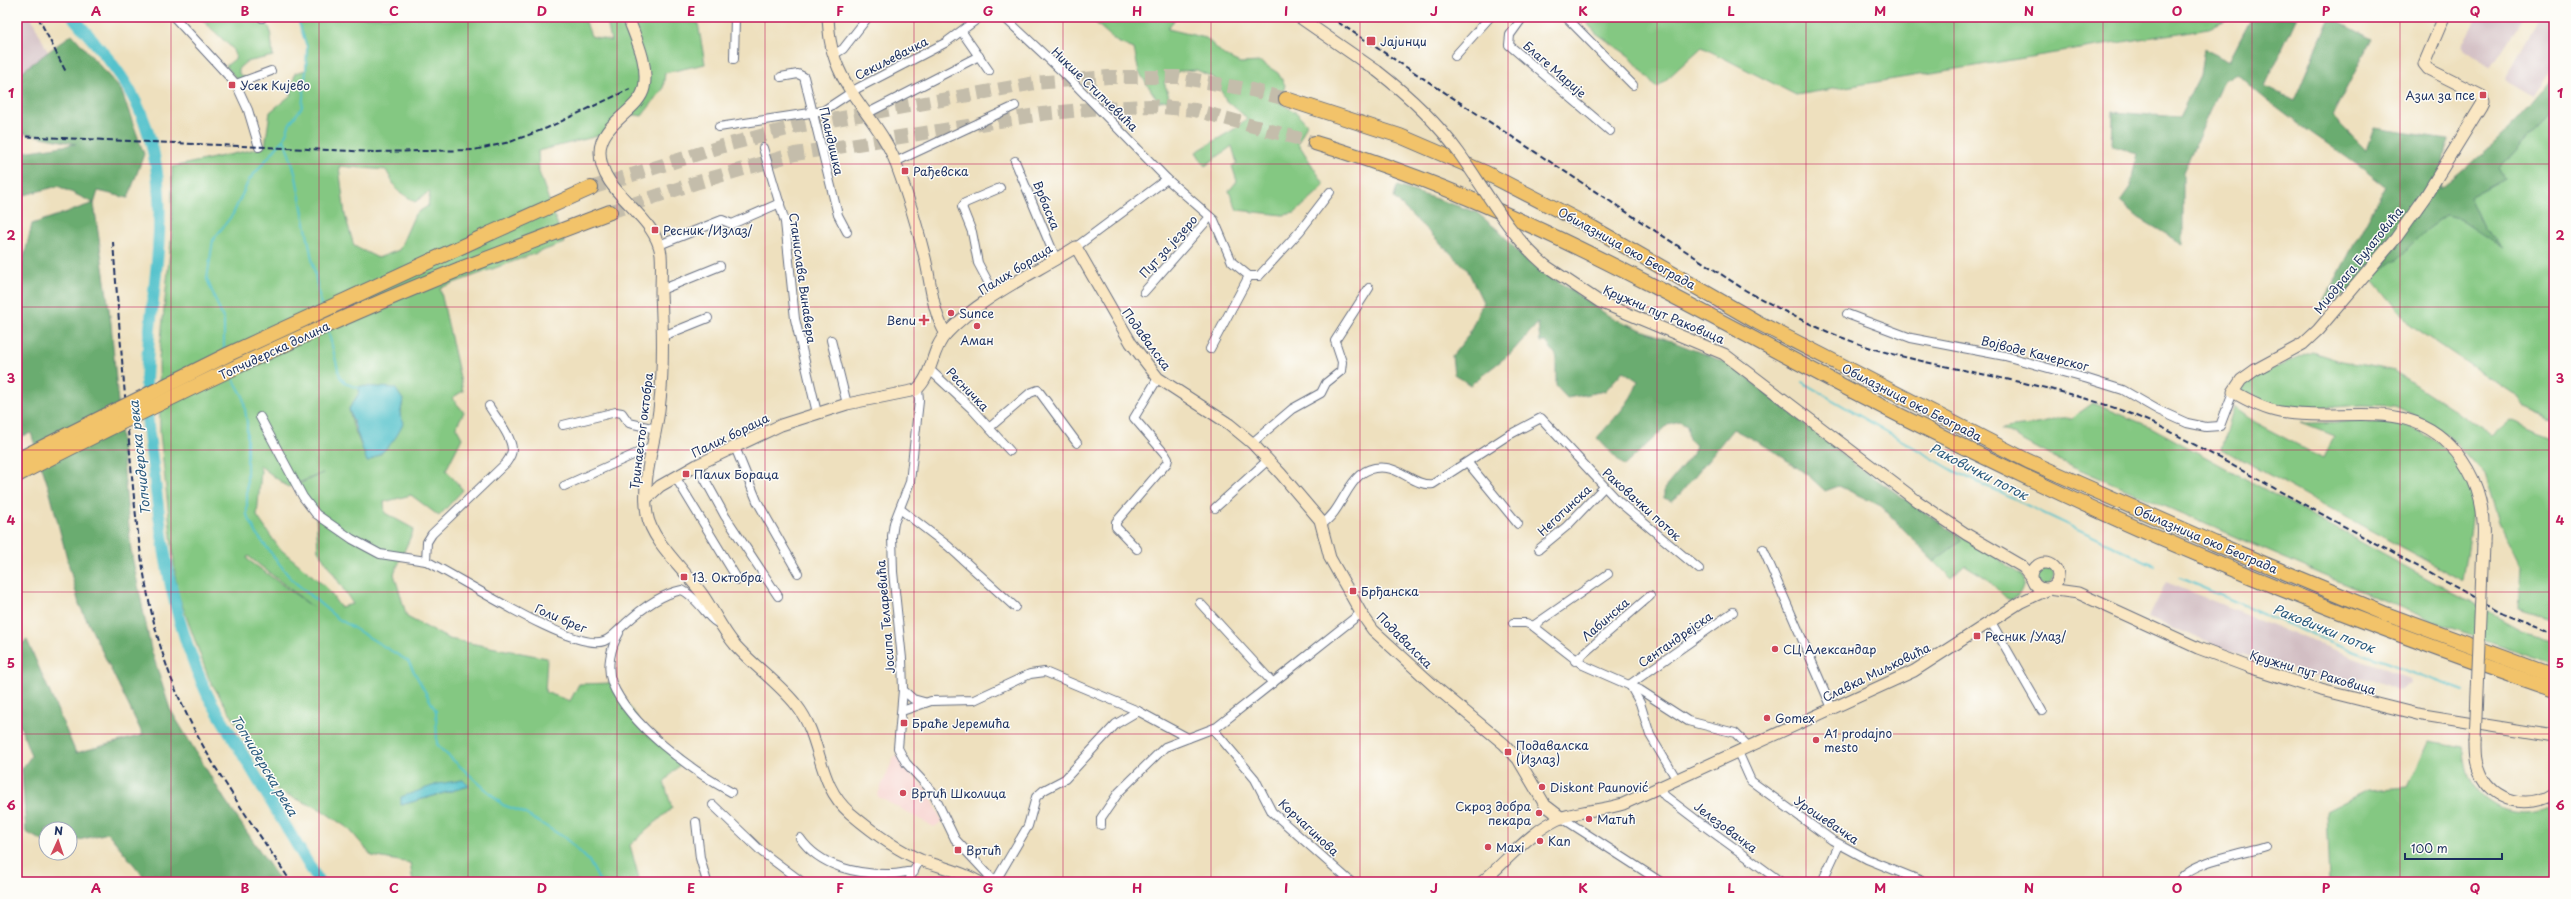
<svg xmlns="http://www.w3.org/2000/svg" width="2571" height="899" viewBox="0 0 2571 899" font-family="'Playpen Sans',sans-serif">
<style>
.built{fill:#f7d0cd}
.industrial{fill:#d2bec3}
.green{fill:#84c882;stroke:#507c70;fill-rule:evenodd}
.forest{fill:#6bac70;stroke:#436e67}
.water{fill:#55c2cc;stroke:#387895}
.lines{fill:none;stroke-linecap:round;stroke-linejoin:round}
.stream{stroke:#55c2cc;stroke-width:2}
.river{stroke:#55c2cc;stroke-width:12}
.highway-tunnel{stroke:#c4bdab;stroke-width:14;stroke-dasharray:14 7;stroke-linecap:butt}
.street-casing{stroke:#656d80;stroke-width:10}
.secondary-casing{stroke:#656d80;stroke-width:13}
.highway-casing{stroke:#656d80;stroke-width:16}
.street{stroke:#fff;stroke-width:8}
.secondary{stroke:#fae7c3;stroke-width:11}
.highway{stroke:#f2c36a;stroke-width:14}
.rail{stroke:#1b2f5e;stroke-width:2;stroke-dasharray:6 3;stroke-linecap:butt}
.secondary-bridge-casing{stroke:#656d80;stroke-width:13;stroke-linecap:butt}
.highway-bridge-casing{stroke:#656d80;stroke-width:16;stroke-linecap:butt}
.secondary-bridge{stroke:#fae7c3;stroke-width:11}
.highway-bridge{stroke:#f2c36a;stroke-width:14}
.grid{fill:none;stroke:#c2185b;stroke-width:1;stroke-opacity:0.55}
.poi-dot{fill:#d1495b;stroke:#fdfcf7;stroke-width:1.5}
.labels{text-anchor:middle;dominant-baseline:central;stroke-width:3;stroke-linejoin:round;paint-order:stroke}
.poi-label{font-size:12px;fill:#1b2f5e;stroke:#fdfcf7;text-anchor:start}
.street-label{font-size:12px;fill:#1b2f5e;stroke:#fdfcf7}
.water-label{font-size:13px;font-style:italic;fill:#2c5b7f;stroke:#fdfcf7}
.neatline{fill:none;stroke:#c2185b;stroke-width:1.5}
.grid-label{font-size:13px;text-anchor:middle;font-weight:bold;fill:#c2185b}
</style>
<rect width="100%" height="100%" fill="#fdfcf7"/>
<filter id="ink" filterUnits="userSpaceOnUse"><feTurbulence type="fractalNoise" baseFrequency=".025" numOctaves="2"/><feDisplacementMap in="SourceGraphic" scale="8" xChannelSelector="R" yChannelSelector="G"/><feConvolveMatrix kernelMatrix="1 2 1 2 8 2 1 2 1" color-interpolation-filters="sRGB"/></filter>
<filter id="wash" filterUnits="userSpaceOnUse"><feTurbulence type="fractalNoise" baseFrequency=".012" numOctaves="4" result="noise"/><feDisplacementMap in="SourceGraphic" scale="16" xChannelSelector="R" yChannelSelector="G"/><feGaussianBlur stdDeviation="0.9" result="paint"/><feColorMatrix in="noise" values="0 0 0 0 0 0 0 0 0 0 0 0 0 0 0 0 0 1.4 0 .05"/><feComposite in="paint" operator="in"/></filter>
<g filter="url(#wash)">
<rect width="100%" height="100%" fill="#eee0be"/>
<polygon class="built" points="898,756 903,767 926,789 932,799 942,822 934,827 877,796 894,757"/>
<g class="industrial">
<polygon points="17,17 31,17 48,52 20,73 17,73"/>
<polygon points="2477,17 2523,17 2490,67 2461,47"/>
<polygon points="2539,17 2554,17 2554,66 2534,97 2505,80"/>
<polygon points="2166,582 2322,645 2410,678 2411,683 2400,691 2376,681 2360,679 2354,688 2238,654 2148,618"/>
</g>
<g class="green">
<polygon points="199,17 261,17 270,29 273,56 246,62 239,68 239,74 246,78 238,81 226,66 236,58 232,48"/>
<path d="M297 17H584L591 36 611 41 606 17H697L705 64 665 73 663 89 642 116 624 113 606 134 538 151 539 172 564 243 440 288 463 391 452 398 464 412 456 427 462 438 446 470 463 490 439 516 411 495 384 502 385 513 414 529 394 574 407 617 449 639 547 658 545 692 570 701 579 684 612 683 645 728 683 761 664 782 672 808 630 845 640 882H413L410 863 372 856 349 829 320 809 278 791 209 679 177 591 160 433 159 358 172 231V167L265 147 270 112 291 95 295 73 306 70 307 47ZM339 166 386 170 397 190 415 202 430 191 428 206 415 214 399 250 378 258 354 246 345 215ZM358 395 403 400 400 416 381 454 365 455 353 426 349 409ZM259 465 288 487 323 473 297 485 316 514 318 550 353 604 340 607 326 587 279 548 257 516 261 471ZM248 556 314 608 247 559ZM463 780 469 786 401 805Z"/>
<polygon points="1089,17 1176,17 1168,29 1206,38 1225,56 1240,63 1261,62 1278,73 1285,85 1280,103 1297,113 1307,124 1298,143 1324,184 1323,187 1295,213 1283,215 1237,210 1229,191 1237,181 1232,166 1237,163 1232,146 1205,166 1196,152 1236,128 1247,118 1226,100 1214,78 1197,70 1179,71 1164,82 1170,100 1158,101 1139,72 1134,49 1117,42"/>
<polygon points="1581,17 2234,17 2209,28 1796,95 1702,47 1657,88 1629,56 1596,33"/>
<polygon points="2554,110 2554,420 2524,407 2519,398 2411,325 2370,276 2400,257 2428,229 2446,216 2459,219 2501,246 2483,227 2469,197 2505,178 2499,168"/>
<polygon points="2312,352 2337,360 2395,371 2492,435 2510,420 2554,439 2554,619 2518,608 2521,567 2499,522 2484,473 2455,442 2435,426 2395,406 2361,405 2309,409 2274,405 2238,391 2258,375"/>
<path d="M2093 403 2151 427 2521 630 2554 639V664L2438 623 2330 578 2056 459 2001 429C2015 426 2028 426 2042 423 2057 420 2055 417 2072 418Z"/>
<path d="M2234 407 2254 422 2323 458 2334 436 2301 423C2360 424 2410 408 2454 459 2462 469 2472 483 2473 496 2474 519 2466 557 2463 581L2222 449Z"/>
<path d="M1958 535C1967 540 2020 571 2023 577 2025 584 2021 592 2017 597L2011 600 2006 598 1986 578 1965 565 1951 578 1934 561 1961 541Z"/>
<circle cx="2045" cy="576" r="9"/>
<path d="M2429 741 2463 747C2465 758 2466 771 2471 781 2486 811 2525 821 2554 806V882H2329L2326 811 2368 790 2408 787Z"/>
</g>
<g class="forest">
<path d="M2252 17H2297L2265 86 2295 101 2330 17 2372 39 2332 116 2366 150 2374 128 2448 139 2440 189C2483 156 2521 120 2554 77V110L2499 168 2505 178 2469 197 2483 227 2503 248 2459 219 2446 216 2428 229 2400 257 2327 306 2324 301 2385 186C2337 147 2281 117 2237 74L2224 80 2183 172V244L2139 218 2120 202 2130 188 2137 153 2112 146 2113 112 2179 117 2200 75 2204 49 2229 61Z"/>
<polygon points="72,34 121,90 144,154 128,198 98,191 94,204 111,323 131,551 151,649 170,709 225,800 281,882 148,882 108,833 70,842 70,829 46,829 46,843 26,832 22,769 31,756 17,717 17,647 27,640 76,753 143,735 79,604 49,489 31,433 17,438 17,287 32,224 94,203 58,186 17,197 17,153 76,144 17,132 17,73 20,73"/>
<path d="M1397 186 1476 212 1498 230 1525 259 1612 318 1730 364 1854 464 1958 535 1961 541 1934 561 1881 506 1839 486 1825 491 1809 476 1771 449 1733 429 1680 494 1672 501 1664 498V489L1693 454 1696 445 1689 440 1687 425 1679 421 1669 424 1624 466 1597 438C1611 421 1632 403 1638 381L1623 371 1605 391 1567 398 1556 386V355L1546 342H1540L1538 323 1511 353 1470 385 1454 374 1452 356 1468 336 1483 302 1467 269 1394 198Z"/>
</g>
<g class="water">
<path d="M360 386 395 388 403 400 400 416 404 422C395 442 385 452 367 462L349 409 358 395Z"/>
<polygon points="463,780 469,786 401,805 401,797 438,784"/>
</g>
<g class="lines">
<g class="stream">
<polyline points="297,17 307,47 306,71 302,107 290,123 284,139 295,172 321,305"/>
<polyline points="328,330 340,377 347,384 359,388"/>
<polyline points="224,350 224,321 207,279 213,240 233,214 249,180 284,139"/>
<polyline points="231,375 243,396 247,422 247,515 258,536 291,579 337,618 408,661 436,711 437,744 443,751 503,805 522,812 567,839 589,861 600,882"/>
<polyline points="1802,382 1954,471 2154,565"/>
<polyline points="2180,578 2318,637 2464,691"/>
</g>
<path class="river" d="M73 17C93 41 115 64 130 91 183 184 149 282 146 382 145 415 151 449 155 482 164 559 174 625 208 696L319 882"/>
</g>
</g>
<g filter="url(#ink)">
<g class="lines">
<g class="highway-tunnel">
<polyline points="591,188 723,146 798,126 1035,83 1108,77 1178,77 1252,90 1286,99"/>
<polyline points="610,212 695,183 795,154 1042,114 1101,108 1151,106 1195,110 1315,143"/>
</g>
<g class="street-casing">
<g id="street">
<polyline points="174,17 236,84 248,110 259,147"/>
<polyline points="261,17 262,18"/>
<polyline points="1004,17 1067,76 1167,179 1214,220 1232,262 1249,276 1259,276 1300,231 1330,192"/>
<polyline points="1523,17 1510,35 1509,45 1610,131"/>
<polyline points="1566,17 1633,85"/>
<polyline points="962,32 989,71"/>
<polyline points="833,55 843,49 868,17"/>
<polyline points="1455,56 1490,17"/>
<polyline points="734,59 735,17"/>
<polyline points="781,77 798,74 804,77 838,215 847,232"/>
<polyline points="236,84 271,71"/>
<polyline points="868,113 979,56"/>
<polyline points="719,127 823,111 858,88 945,43 980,17"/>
<polyline points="763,148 785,222 795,319 817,413"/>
<polyline points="1015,161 1056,259"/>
<polyline points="895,162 1015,106"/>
<polyline points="659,245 722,220 732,224 780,203"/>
<polyline points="1076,247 1167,179"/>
<polyline points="661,290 720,266"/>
<polyline points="1144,292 1210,217"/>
<polyline points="995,295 978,263 972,232 962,207 965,203 1000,188"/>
<polyline points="1847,314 1911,338 2005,356 2088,379 2123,390 2158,410 2187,423 2206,427 2220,426 2233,392"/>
<polyline points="663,336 708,318"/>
<polyline points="831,340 847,404"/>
<polyline points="1210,349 1249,276"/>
<polyline points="929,369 971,408 1010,451"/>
<polyline points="918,389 919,401 910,482 894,523 892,536 893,572 902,659 903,690 898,748 906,763 932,791 955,839 995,882"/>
<path d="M489 406C496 418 511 435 512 449 512 454 509 459 506 463L432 534 427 542 426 561C458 576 574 653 604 641 612 638 618 630 625 624 640 610 661 594 682 590 696 596 711 622 718 623"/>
<polyline points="260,417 303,497 316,514 352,539 380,554 426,561"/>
<polyline points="563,425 616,412 622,413 629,423 656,429"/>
<polyline points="989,428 1030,393 1038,390 1077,443"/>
<polyline points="1252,443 1292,409 1321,393 1326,383 1341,371 1342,362 1335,341 1369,288"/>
<polyline points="735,447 757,501 798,573"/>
<polyline points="1468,463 1518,524"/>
<polyline points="697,465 725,516 778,596"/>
<polyline points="676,478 738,580"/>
<polyline points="564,486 653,446"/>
<polyline points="1215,508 1268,460"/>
<polyline points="900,509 948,546 1015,607"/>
<path d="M1322 524C1347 508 1348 462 1387 468 1403 470 1417 487 1433 484L1507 436 1541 418 1618 501 1699 569"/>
<polyline points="1137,549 1116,527 1116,522 1167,463 1168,459 1165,454 1134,418 1158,378"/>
<polyline points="1539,549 1567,526 1604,487"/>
<polyline points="1763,549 1832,708"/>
<polyline points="1200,603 1273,683"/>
<polyline points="1991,622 2042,711"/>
<polyline points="1513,623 1526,623 1533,626 1583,665 1640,690 1688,721 1735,733 1749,747"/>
<polyline points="1533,626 1608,574"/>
<path d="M619 633C611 647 606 667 612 683 629 725 692 771 731 792"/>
<polyline points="1575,661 1650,596"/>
<polyline points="1629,685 1733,612"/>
<polyline points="1630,685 1640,703 1650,735 1677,780"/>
<polyline points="903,690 913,699 924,702"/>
<polyline points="902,711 931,701 974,700 1030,674 1045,672 1138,711 1188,738"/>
<polyline points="1213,729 1255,779 1272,812 1351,882"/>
<polyline points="1738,752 1751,781 1832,840 1867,859 1924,882"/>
<polyline points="1659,788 1665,796 1699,822 1781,882"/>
<polyline points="713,805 762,852 802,882"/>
<polyline points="1562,818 1661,882"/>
<polyline points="696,822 700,858 707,882"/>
<polyline points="1101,825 1101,818 1119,792 1165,747 1217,727 1361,613"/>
<path d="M800 838C820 867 858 875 892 874 900 874 906 871 914 872"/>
<polyline points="908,882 920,859"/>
<polyline points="995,882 1028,826 1036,797 1044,790 1065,779 1116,724 1138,711"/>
<polyline points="1822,882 1839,845"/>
<path d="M2179 882C2186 862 2245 853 2266 846"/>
</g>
</g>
<g class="secondary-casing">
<g id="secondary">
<path d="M628 17C636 39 649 64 644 88 639 111 600 123 600 152 600 194 655 213 661 254 662 267 661 280 661 293 663 332 664 371 659 410 655 443 641 480 647 514 651 541 686 571 702 594 714 611 722 630 736 646 755 667 779 683 797 706 823 739 816 784 850 813 870 830 896 850 921 860 940 867 961 871 979 882"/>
<path d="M828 17C829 33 830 47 836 62 849 98 881 125 895 161 907 193 917 225 925 258 931 282 932 312 946 334"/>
<polyline points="1299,17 1377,71"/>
<path d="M2444 17 2424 64 2428 69 2482 96 2483 102 2481 106 2425 197 2396 238 2318 330 2303 344 2255 370 2241 380 2233 392C2248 401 2263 409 2280 412 2348 424 2414 392 2462 460 2480 486 2485 513 2483 544"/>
<polyline points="1546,266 1600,302 1724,354 1917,501 1966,534 2023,567 2031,577"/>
<path d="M646 499 660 486 697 465 781 425 847 404 916 390C933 376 931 349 946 334 982 296 1033 274 1076 247L1131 343 1158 378 1229 424 1252 443 1281 474 1320 520 1330 558 1361 613 1373 630 1433 685 1504 744 1518 759 1545 805 1562 818"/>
<circle cx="2045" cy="576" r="13"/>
<polyline points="2049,589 2078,593 2198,648 2249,667 2321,690 2417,714 2554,736"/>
<path d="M2475 742C2475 752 2475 763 2480 773 2492 802 2529 810 2554 793"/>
<path d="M1482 882C1507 861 1532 829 1563 817 1583 810 1604 810 1623 804L1914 671 2021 602 2047 590"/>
</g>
</g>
<g class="highway-casing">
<g id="highway">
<polyline points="1286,99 1400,136 1486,173 1593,228 1757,322 2028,461 2214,543 2383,613 2554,676"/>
<path d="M1315 143C1524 204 1709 319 1901 416 2001 466 2101 514 2204 557 2319 606 2436 649 2554 690"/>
<polyline points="491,233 591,188"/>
<polyline points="460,269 610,212"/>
</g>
</g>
<use href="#street" class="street"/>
<use href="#secondary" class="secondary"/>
<use href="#highway" class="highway"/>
<g class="rail">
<polyline points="38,17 66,72"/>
<path d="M1330 17 1745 290C1788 314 1831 336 1878 350 1978 378 2082 385 2175 434L2503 613 2554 633"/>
<polyline points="17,136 375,152 474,150 510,142 547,128 630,89"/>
<path d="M113 242C118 309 123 375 129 442 136 524 143 606 173 683 201 755 249 818 291 882"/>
</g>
<g class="secondary-bridge-casing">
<g id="secondary-bridge">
<path d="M1377 71C1408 95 1436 121 1459 153 1487 192 1508 234 1546 266"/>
<polyline points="2475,742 2483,544"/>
</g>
</g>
<g class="highway-bridge-casing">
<g id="highway-bridge">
<polyline points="17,460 229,354 491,233"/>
<path d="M17 475C162 401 308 330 460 269"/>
</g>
</g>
<use href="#secondary-bridge" class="secondary-bridge"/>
<use href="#highway-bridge" class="highway-bridge"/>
</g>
</g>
<path class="grid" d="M171 17V882M319 17V882M468 17V882M617 17V882M765 17V882M914 17V882M1063 17V882M1211 17V882M1360 17V882M1508 17V882M1657 17V882M1806 17V882M1954 17V882M2103 17V882M2252 17V882M2400 17V882M17 164H2554M17 307H2554M17 450H2554M17 592H2554M17 734H2554"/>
<g class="poi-dot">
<rect x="1366" y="36" width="10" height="10" rx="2"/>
<rect x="228" y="81" width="8" height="8" rx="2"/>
<rect x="2479" y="91" width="8" height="8" rx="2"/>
<rect x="901" y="167" width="8" height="8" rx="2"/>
<rect x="651" y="226" width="8" height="8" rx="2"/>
<circle cx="951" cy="313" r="4"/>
<path d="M922 314h4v4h4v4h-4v4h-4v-4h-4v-4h4z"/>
<circle cx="977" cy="326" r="4"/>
<rect x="682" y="470" width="8" height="8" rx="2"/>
<rect x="680" y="573" width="8" height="8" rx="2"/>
<rect x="1349" y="587" width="8" height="8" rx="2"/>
<rect x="1973" y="632" width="8" height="8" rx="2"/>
<circle cx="1775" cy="649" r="4"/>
<circle cx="1767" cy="718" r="4"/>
<rect x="900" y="719" width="8" height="8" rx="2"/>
<circle cx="1816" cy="740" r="4"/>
<rect x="1504" y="748" width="8" height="8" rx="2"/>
<circle cx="1542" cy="787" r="4"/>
<circle cx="903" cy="793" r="4"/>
<circle cx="1539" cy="813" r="4"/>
<circle cx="1589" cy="819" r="4"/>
<circle cx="1540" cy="841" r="4"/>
<circle cx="1488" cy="847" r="4"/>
<rect x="954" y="846" width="8" height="8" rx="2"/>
</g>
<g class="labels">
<g class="poi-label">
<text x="1380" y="41">Јајинци</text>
<text x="240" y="85">Усек Кијево</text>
<text x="2475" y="95" text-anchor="end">Азил за псе</text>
<text x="913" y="171">Рађевска</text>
<text x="663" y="230">Ресник /Излаз/</text>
<text x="959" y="313">Sunce</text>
<text x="916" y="320" text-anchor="end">Benu</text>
<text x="977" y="340" text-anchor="middle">Аман</text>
<text x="694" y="474">Палих Бораца</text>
<text x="692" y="577">13. Октобра</text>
<text x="1361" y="591">Брђанска</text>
<text x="1985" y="636">Ресник /Улаз/</text>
<text x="1783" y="649">СЦ Александар</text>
<text x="1775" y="718">Gomex</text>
<text x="912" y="723">Браће Јеремића</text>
<text x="1824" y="733">A1 prodajno<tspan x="1824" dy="14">mesto</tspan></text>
<text x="1516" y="745">Подавалска<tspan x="1516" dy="14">(Излаз)</tspan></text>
<text x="1550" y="787">Diskont Paunović</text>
<text x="911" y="793">Вртић Школица</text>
<text x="1531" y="806" text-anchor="end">Скроз добра<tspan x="1531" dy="14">пекара</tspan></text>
<text x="1597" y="819">Матић</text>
<text x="1548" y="841">Kan</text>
<text x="1496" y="847">Maxi</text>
<text x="966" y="850">Вртић</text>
</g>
<g class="street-label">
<text transform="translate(891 58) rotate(-27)">Секиљевачка</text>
<text transform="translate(1555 69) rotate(41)">Благе Марије</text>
<text transform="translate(1095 89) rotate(44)">Никше Стипчевића</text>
<text transform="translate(832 141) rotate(77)">Пландишка</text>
<text transform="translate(1047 205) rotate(68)">Врбаска</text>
<text transform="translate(1168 246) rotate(-48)">Пут за језеро</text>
<text transform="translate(1627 248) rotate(29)">Обилазница око Београда</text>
<text transform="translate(2358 260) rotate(-51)">Миодрага Булатовића</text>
<text transform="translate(1015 269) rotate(-32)">Палих бораца</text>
<text transform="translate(803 278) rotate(82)">Станислава Винавера</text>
<text transform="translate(1664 314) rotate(23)">Кружни пут Раковица</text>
<text transform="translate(1147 339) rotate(54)">Подавалска</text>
<text transform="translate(274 350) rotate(-25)">Топчидерска долина</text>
<text transform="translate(2035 353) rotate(14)">Војводе Качерског</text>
<text transform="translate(968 389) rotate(46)">Ресничка</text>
<text transform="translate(1912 402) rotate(27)">Обилазница око Београда</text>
<text transform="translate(641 431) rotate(-83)">Тринаестог октобра</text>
<text transform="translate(730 435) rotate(-26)">Палих бораца</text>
<text transform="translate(1642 504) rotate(42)">Раковачки поток</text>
<text transform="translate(1564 510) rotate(-43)">Неготинска</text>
<text transform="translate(2206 539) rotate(23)">Обилазница око Београда</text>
<text transform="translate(885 617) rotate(-95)">Јосипа Теларевића</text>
<text transform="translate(561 618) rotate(23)">Голи брег</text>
<text transform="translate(1605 619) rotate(-41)">Лабинска</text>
<text transform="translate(1675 639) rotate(-35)">Сентандрејска</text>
<text transform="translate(1405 640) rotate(45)">Подавалска</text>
<text transform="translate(1876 672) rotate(-26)">Славка Миљковића</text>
<text transform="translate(2313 672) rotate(16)">Кружни пут Раковица</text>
<text transform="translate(1827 820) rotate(34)">Урошевачка</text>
<text transform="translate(1309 827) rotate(43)">Корчагинова</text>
<text transform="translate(1726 827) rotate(37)">Јелезовачка</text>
</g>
<g class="water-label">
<text transform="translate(139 458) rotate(-96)">Топчидерска река</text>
<text transform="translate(1979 471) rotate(27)">Раковички поток</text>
<text transform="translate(2324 628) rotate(22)">Раковички поток</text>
<text transform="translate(265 765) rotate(59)">Топчидерска река</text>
</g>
</g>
<rect width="2571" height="899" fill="none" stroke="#fdfcf7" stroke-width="44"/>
<g transform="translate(58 841) rotate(3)"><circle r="19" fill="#fdfcf7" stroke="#a3aaba"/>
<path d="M0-3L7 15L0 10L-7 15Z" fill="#d1495b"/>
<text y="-6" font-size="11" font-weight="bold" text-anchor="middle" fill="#1b2f5e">N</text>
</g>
<path d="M2405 853v6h97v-6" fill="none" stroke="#1b2f5e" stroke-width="2"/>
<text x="2411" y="853" font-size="12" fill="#1b2f5e" stroke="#fdfcf7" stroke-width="3" paint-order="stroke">100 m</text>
<rect x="22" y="22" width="2527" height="855" class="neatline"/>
<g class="grid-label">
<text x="96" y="16">A</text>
<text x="245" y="16">B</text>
<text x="394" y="16">C</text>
<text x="542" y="16">D</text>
<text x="691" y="16">E</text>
<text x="840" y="16">F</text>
<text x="988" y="16">G</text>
<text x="1137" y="16">H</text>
<text x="1286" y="16">I</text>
<text x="1434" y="16">J</text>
<text x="1583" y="16">K</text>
<text x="1731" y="16">L</text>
<text x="1880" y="16">M</text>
<text x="2029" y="16">N</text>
<text x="2177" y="16">O</text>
<text x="2326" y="16">P</text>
<text x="2475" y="16">Q</text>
<text x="11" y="98">1</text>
<text x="2560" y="98">1</text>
<text x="11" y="240">2</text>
<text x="2560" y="240">2</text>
<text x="11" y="383">3</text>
<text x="2560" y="383">3</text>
<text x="11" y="525">4</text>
<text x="2560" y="525">4</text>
<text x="11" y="668">5</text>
<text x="2560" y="668">5</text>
<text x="11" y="810">6</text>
<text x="2560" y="810">6</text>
<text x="96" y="893">A</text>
<text x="245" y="893">B</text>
<text x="394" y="893">C</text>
<text x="542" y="893">D</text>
<text x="691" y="893">E</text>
<text x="840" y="893">F</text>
<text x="988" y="893">G</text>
<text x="1137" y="893">H</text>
<text x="1286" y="893">I</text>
<text x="1434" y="893">J</text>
<text x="1583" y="893">K</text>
<text x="1731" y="893">L</text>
<text x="1880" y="893">M</text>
<text x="2029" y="893">N</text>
<text x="2177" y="893">O</text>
<text x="2326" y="893">P</text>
<text x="2475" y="893">Q</text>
</g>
</svg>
